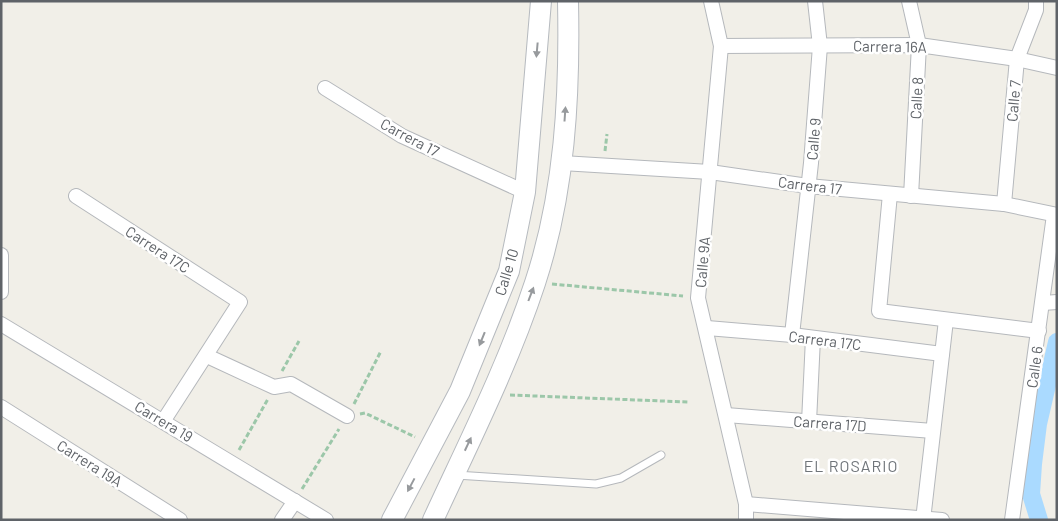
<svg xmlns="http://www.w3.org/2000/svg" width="1058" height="521" viewBox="0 0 1058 521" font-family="Barlow,sans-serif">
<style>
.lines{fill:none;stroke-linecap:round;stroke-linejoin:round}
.canal{stroke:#aadaff;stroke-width:18}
.lane-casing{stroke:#b5b8bc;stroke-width:9}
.street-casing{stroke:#b5b8bc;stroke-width:16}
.secondary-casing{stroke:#b6babf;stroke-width:22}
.path{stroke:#9cc7a9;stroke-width:3;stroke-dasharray:5 2.5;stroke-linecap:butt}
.lane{stroke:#fff;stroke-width:7}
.street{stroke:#fff;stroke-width:14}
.secondary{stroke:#fff;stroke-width:20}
.oneway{fill:#979a9d}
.labels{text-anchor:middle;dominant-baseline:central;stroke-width:5;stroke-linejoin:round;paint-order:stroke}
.street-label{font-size:15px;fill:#5f6368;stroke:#fff}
.neighbourhood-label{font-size:16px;letter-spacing:1px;fill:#70757a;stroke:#fff}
</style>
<rect width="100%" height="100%" fill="#f1efe8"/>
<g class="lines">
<polyline class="canal" points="1039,520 1031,494 1033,464 1038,424 1057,342"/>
<g class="lane-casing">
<polyline id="lane" points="456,475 596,484 621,478 661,455"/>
</g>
<g class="street-casing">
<g id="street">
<polyline points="711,1 721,46 698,298 746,504 746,520"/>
<polyline points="909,1 919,45 911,196"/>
<polyline points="721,46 919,45 1017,59 1057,68"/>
<polyline points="325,88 402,136 525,192"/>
<polyline points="562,163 710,172 808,186 1004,204 1057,215"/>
<polyline points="890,194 879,311 1039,331"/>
<polyline points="76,196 240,302 164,420"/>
<polyline points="1004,204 1017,59 1036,10 1036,1"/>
<polyline points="1,255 1,292"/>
<polyline points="1043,303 1057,302"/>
<polyline points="1,324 326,520"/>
<polyline points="707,328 792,335 942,354"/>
<polyline points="792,335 811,163 820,46 815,1"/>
<polyline points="207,356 274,387 291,384 347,416"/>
<polyline points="1,407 180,520"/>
<polyline points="726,415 933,431"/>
<polyline points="809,422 813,338"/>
<polyline points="746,504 942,520"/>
<polyline points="282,520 295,501"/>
<polyline points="923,520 946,320"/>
<polyline points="1012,520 1054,215"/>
</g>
</g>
<g class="secondary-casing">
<g id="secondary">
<polyline points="392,520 460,391 509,271 525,192 541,1"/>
<path d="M433 520C469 442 508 365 535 283 565 192 570 96 568 1"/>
</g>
</g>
<g class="path">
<polyline points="605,151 607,134"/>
<polyline points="552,284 683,296"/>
<polyline points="282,371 299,341"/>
<polyline points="510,395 688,402"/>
<polyline points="354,404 381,351"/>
<polyline points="360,414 365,413 415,437"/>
<polyline points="239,450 268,399"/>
<polyline points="302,489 339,429"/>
</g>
<use href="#lane" class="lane"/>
<use href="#street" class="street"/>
<use href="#secondary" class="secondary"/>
</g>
<defs><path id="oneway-solid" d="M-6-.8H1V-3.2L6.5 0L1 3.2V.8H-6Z" transform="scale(1.25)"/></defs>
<g class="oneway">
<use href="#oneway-solid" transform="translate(537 50) rotate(95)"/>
<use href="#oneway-solid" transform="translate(565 114) rotate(-86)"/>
<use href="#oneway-solid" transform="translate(531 294) rotate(-69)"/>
<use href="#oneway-solid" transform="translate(482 339) rotate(112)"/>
<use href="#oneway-solid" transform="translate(468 444) rotate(-65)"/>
<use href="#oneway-solid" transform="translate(411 485) rotate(118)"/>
</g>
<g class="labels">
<g class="street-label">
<text transform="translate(890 46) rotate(1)">Carrera 16A</text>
<text transform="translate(916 98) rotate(-87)">Calle 8</text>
<text transform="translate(1013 101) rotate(-85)">Calle 7</text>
<text transform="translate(410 137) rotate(28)">Carrera 17</text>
<text transform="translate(813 139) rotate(-85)">Calle 9</text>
<text transform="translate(810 185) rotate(7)">Carrera 17</text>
<text transform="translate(158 249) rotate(33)">Carrera 17C</text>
<text transform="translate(702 262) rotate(-85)">Calle 9A</text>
<text transform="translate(506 272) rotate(-73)">Calle 10</text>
<text transform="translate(825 340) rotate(7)">Carrera 17C</text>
<text transform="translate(1034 367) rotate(-82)">Calle 6</text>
<text transform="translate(164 421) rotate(31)">Carrera 19</text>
<text transform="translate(830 423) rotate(4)">Carrera 17D</text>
<text transform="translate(90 463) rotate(32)">Carrera 19A</text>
</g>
<g class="neighbourhood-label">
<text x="851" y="465">EL ROSARIO</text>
</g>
</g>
<rect width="1058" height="521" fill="none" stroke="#5f6368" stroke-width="5"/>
</svg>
